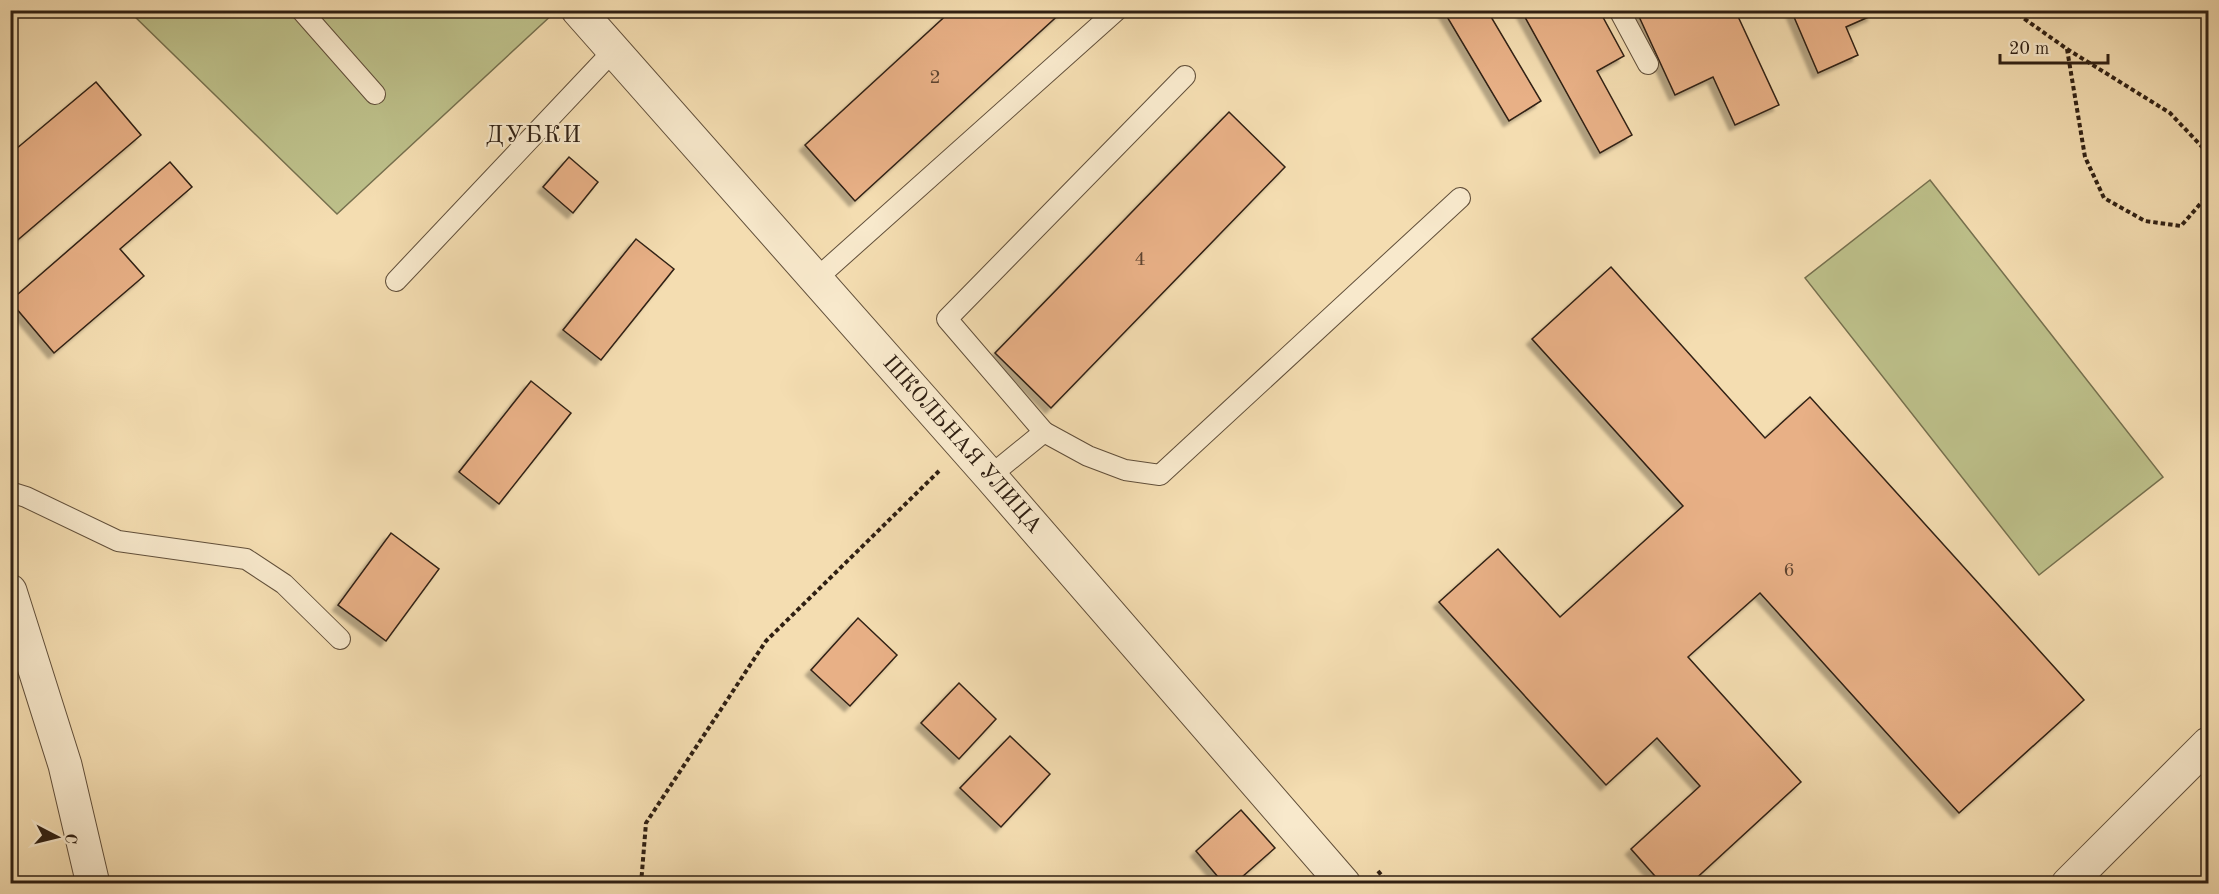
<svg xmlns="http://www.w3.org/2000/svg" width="2219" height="894" viewBox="0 0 2219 894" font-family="'Old Standard TT',serif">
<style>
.green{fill:#bdc08a;stroke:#76704e;stroke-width:1.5}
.building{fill:#e8b086;stroke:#302013;stroke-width:1.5;filter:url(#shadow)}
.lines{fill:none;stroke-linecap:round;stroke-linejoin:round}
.service-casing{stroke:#614f3a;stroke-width:22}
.minor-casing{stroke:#614f3a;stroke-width:35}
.tertiary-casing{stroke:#614f3a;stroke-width:35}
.path{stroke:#302013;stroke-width:4;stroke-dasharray:4.5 3;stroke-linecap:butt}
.service{stroke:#f8e9cc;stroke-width:20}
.minor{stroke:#f8e9cc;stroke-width:33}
.tertiary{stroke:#f8e9cc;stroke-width:33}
.labels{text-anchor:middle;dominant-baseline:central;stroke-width:4.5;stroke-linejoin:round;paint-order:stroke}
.number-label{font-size:20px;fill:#5e4430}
.street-label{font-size:22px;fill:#302013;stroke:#f8e9cc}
.neighbourhood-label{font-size:24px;letter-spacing:1.5px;fill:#302013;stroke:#f8e9cc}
</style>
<defs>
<filter id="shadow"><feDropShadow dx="-5.5" dy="5.5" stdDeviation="1.5" flood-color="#0004"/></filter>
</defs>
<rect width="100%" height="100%" fill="#f4ddb1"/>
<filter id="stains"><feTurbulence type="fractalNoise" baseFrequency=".00333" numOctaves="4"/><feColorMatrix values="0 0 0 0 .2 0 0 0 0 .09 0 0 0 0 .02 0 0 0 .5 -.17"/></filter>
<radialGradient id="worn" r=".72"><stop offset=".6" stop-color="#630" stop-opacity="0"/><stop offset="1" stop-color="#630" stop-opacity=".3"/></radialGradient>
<g class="green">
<polygon points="553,10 555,12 337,214 129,11"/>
<polygon points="1930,180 2163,477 2039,575 1805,278"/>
</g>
<g class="building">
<polygon points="952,10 1064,10 855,201 805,145"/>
<polygon points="1443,10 1487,10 1541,101 1509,121"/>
<polygon points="1521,10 1599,10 1624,56 1597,71 1632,135 1600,153"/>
<polygon points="1636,10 1735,10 1779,105 1735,125 1713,77 1675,95"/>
<polygon points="1791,10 1871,10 1873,15 1846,27 1858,55 1818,73"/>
<polygon points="96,82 141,135 13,244 10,241 10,154"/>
<polygon points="1229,112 1285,167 1051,408 995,353"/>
<polygon points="569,157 598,182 573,213 543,187"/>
<polygon points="170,162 192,187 120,249 144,276 54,353 10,301"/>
<polygon points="636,239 674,269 601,360 563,330"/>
<polygon points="1611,267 1765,438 1810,397 2084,700 1959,813 1760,593 1688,657 1801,782 1690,884 1662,884 1631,849 1700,786 1657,738 1606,785 1439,602 1498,549 1560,617 1683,506 1532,339"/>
<polygon points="531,381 571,413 499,504 459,472"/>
<polygon points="391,533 439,569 386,641 338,605"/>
<polygon points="858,618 897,655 850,706 811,670"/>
<polygon points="959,683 996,719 959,759 921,723"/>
<polygon points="1010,736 1050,774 1001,827 960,788"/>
<polygon points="1241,810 1275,848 1234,884 1224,884 1196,851"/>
</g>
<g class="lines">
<g class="service-casing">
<g id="service">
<polyline points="301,10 375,94"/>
<polyline points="1619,10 1648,64"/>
<polyline points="816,279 1117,10"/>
<polyline points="396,281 614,50"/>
<polyline points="1044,432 1088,456 1125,470 1160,475 1460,198"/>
<polyline points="990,476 1044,432 947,319 1185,76"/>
<polyline points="10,492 26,497 118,541 246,559 284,584 340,639"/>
</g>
</g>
<g class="minor-casing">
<g id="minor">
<path id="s1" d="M578 10 990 476 1344 884"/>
<polyline points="2068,884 2208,744"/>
</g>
</g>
<g class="tertiary-casing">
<polyline id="tertiary" points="10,591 65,765 93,884"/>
</g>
<g class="path">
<polyline points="2012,10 2067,49 2170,113 2206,151 2208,169"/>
<polyline points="2067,49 2085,157 2104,198 2145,221 2181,226 2208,195"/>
<polyline points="1378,871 1389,884"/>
<polyline points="641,884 646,823 766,641 939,471"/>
</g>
<use href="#service" class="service"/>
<use href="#minor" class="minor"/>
<use href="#tertiary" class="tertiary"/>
</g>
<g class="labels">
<g class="number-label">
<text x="935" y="78">2</text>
<text x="1140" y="260">4</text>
<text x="1789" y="571">6</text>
</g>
<g class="street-label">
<text stroke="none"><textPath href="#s1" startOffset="580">ШКОЛЬНАЯ УЛИЦА</textPath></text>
</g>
<g class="neighbourhood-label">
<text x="534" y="136">ДУБКИ</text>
</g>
</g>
<rect width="2219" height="894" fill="none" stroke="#f4ddb1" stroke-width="36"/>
<rect x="12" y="12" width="2195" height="870" fill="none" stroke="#302013" stroke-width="3"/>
<rect x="18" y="18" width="2183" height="858" fill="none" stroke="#302013" stroke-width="1.5"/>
<g transform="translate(57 837) rotate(97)" stroke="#f8e9cc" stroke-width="4.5" paint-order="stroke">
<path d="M0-4.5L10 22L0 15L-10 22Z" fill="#302013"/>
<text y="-9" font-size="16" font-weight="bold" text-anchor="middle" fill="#302013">С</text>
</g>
<path d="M2000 54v9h108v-9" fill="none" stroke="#302013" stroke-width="3"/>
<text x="2009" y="54" font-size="18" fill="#302013" stroke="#f8e9cc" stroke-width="4.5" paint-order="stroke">20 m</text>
<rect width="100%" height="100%" filter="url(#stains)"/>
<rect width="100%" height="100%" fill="url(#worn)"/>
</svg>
